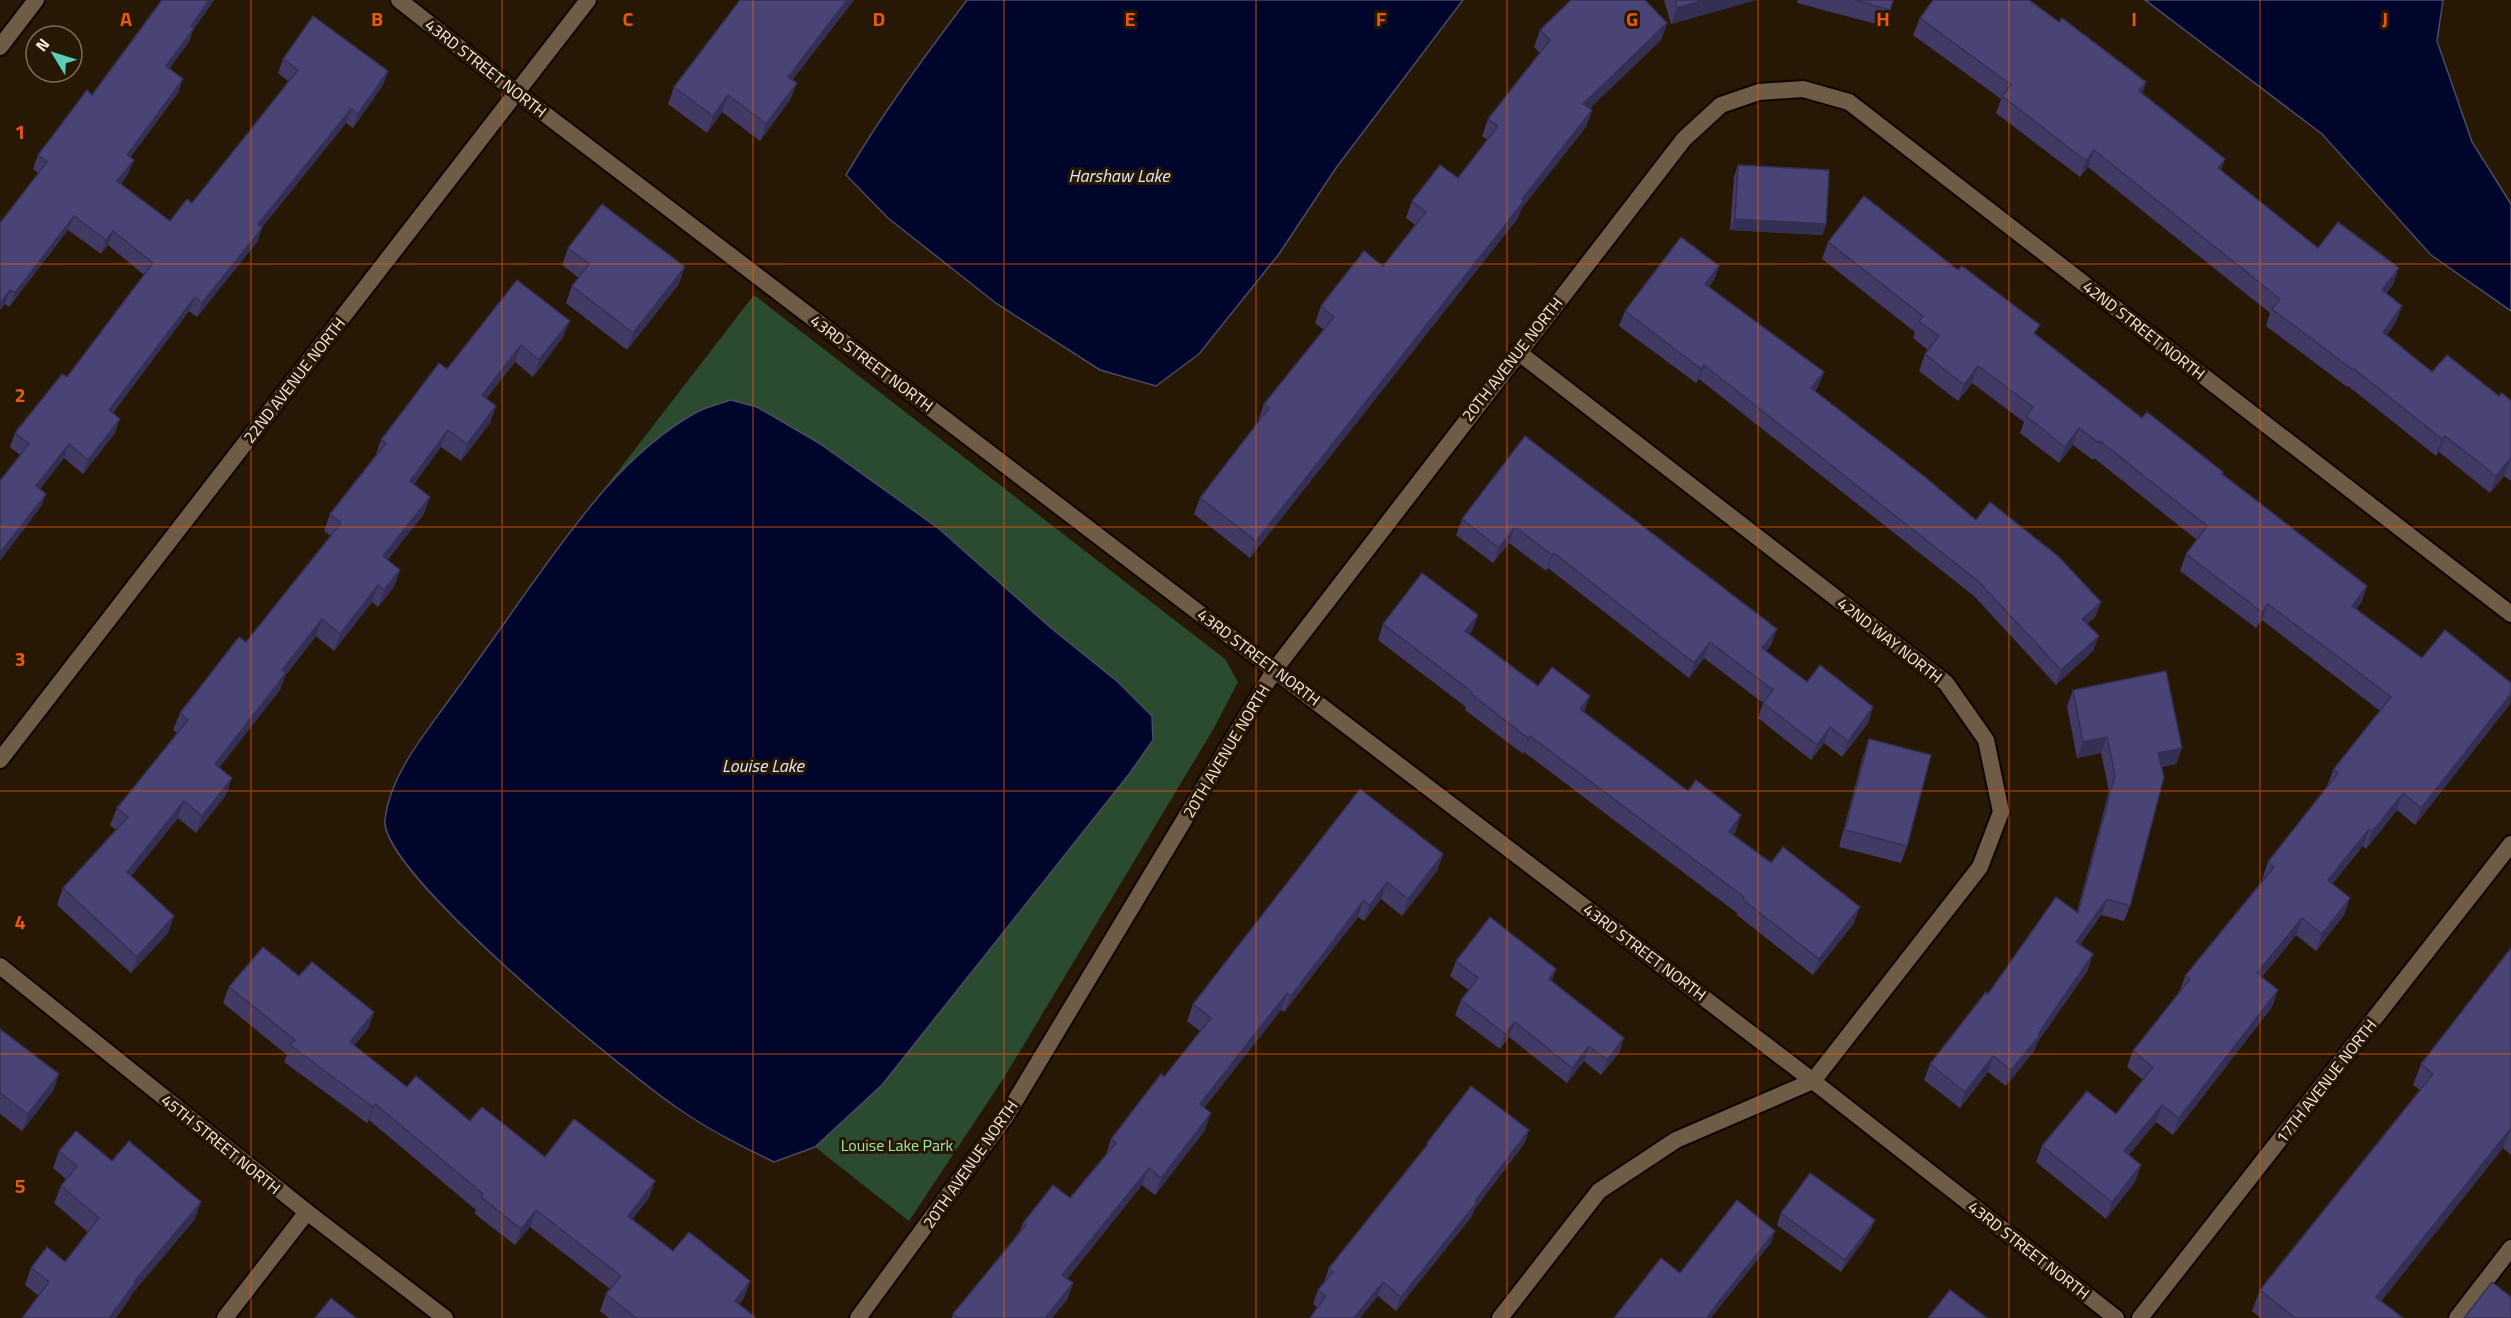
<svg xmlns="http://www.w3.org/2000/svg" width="2511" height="1318" viewBox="0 0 2511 1318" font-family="'Titillium Web',sans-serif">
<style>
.green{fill:#2b4b31}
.water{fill:#00052c;stroke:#4b4b63;stroke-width:1.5}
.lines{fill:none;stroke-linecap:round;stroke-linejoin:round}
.minor-casing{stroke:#0f0300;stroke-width:20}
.tertiary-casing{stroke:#0f0300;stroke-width:20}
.secondary-casing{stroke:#0f0300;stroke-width:20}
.minor{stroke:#6f5c47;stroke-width:16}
.tertiary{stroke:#6f5c47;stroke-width:16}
.secondary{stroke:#6f5c47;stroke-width:16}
.wall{fill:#403a65}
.shaded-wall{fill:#343053}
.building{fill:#4a4476;stroke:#343053;stroke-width:1.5}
.grid{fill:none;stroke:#e8590c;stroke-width:1.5;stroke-opacity:0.55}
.labels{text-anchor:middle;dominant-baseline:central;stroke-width:6;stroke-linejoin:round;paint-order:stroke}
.street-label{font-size:16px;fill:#f9ede2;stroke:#271705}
.park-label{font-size:16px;fill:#9de8aa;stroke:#271705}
.water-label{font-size:18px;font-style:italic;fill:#dce5f4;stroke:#271705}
.grid-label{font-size:20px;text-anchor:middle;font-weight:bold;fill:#e8590c;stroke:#271705;stroke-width:6;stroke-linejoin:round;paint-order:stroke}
</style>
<rect width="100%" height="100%" fill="#271705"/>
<polygon class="green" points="754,295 1225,659 1238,682 1214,728 1005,1076 909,1221 815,1147 882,1085 1130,773 1152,716 1118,682 1051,628 938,528 819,443 757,407 654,441 605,488"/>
<g class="water">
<path d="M967 0H1463L1336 168 1279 254 1199 354 1156 386 1100 370 997 304 888 218 846 175C882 114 924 57 967 0Z"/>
<polygon points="2145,0 2443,0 2437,41 2472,142 2511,204 2511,311 2431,255 2322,134"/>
<path d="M731 400 757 407 819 443 938 528 1051 628 1118 682 1152 716 1153 740 1130 773 882 1085 815 1147 774 1162C741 1146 709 1130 679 1109 630 1076 377 871 385 819 391 772 426 733 452 696 476 663 499 631 522 598 571 530 621 455 695 413 706 407 719 404 731 400Z"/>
</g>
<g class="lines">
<g class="minor-casing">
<g id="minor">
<polyline points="399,0 516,92 1813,1081 2116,1318"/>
<polyline points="0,47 36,0"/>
<polyline points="0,966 307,1212 445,1318"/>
<polyline points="225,1318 307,1212"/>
<polyline points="858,1318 1006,1116 1275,669 1684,139 1721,105 1759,92 1803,89 1849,102 2511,614"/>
<polyline points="1500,1318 1599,1191 1676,1140 1813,1081 1980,867 2001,812 1986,740 1946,683 1518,352"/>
<polyline points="2457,1318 2511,1248"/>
</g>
</g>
<g class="tertiary-casing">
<polyline id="tertiary" points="2140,1318 2511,844"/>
</g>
<g class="secondary-casing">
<polyline id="secondary" points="0,760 588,0"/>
</g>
<use href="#minor" class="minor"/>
<use href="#tertiary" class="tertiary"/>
<use href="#secondary" class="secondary"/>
</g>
<g class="wall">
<polygon points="160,0 214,0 193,30 189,42 169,68 178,93 130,157 128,174 121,184 170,221 192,203 289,82 278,73 283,59 388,71 383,85 353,128 346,123 262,227 257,242 197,317 189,311 113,413 115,433 83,474 64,458 40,489 46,494 40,508 20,455 10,447 15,433 67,377 144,275 108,245 101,254 68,230 9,307 5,304 0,310 0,223 38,173 33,169 38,155 92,95 161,1"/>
<polygon points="740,0 854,0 792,80 797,83 790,100 760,141 722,112 707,133 668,104 674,87"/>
<polygon points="1664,0 1756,0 1671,24"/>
<polygon points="1798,0 1893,0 1884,26 1797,3"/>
<polygon points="1920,18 2146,82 2142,94 2221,170 2318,248 2393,285 2386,294 2396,322 2387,335 2432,372 2511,401 2511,481 2504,476 2490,493 2439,452 2436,456 2348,386 2347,387 2266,326 2270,313 2088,167 2080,177 1996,113 2001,99 1913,35"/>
<polygon points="1667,23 1661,40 1590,108 1592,110 1586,127 1521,209 1518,218 1250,558 1194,514 1200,498 1259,422 1258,421 1264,404 1324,330 1315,323 1321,306 1383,266 1415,225 1406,218 1412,201 1458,178 1488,140 1482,136 1488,119 1540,53 1534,47 1540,30"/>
<polygon points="1738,165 1826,224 1822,235 1730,230 1734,177"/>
<polygon points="1828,242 2037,335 2142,418 2222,474 2367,586 2361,603 2356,609 2422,658 2511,683 2510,704 2415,825 2397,810 2366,849 2363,846 2332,884 2350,898 2344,915 2316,951 2296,935 2262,977 2272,1007 2173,1135 2156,1122 2129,1155 2141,1165 2135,1182 2106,1219 2036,1162 2042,1146 2116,1114 2143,1080 2127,1067 2133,1051 2179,993 2185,976 2263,880 2262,879 2268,862 2327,786 2333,770 2380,711 2262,620 2256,628 2180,571 2186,554 2197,540 2094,458 2093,460 2073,445 2059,463 2020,433 2024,422 1972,383 1958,401 1919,371 1925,354 1928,350 1913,338 1915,332 1822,259"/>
<polygon points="568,248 679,284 627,350 566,303 572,286 579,278 562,265"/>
<polygon points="1719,266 1714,280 1709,287 1824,372 1818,387 1815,391 1976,520 2101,602 2095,617 2087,624 2093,651 2056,685 1974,596 1699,379 1696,383 1619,326 1625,311"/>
<polygon points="517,280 563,337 533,377 515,362 486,399 496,406 490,423 461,461 441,447 414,484 424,514 387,560 400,570 394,587 378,607 372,602 334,651 316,636 285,676 280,690 219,767 226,795 196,833 178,818 131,876 168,933 131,973 57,905 63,888 116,830 110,825 117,808 177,733 173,730 180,713 246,642 331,536 324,531 330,514 375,457 381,440 447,369"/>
<polygon points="1525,436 1771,645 1766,652 1807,682 1873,707 1868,723 1842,757 1824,743 1811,760 1758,718 1763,703 1704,658 1689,678 1548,568 1546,571 1509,543 1493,563 1456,535 1462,519"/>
<polygon points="1478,615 1472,631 1469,634 1538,686 1590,696 1584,712 1736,831 1733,834 1854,923 1813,975 1737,915 1737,913 1524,752 1523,754 1465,710 1466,707 1378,640 1383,624"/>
<polygon points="2073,690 2182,748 2176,764 2162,767 2130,906 2124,921 2101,915 2080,945 2088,970 2037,1043 2034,1051 2006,1086 1988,1072 1960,1108 1924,1080 1930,1064 1988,994 2077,912 2109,791 2101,753 2077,758 2067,706"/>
<polygon points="1869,739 1907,846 1901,863 1839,847 1863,756"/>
<polygon points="1360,789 1443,854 1437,871 1402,916 1381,899 1364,921 1358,917 1284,1012 1281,1010 1204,1108 1205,1130 1155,1195 1142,1185 1067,1279 1073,1283 1067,1300 1052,1318 952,1318 953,1314 1020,1231 1023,1223 1070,1198 1106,1155 1111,1139 1164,1077 1200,1031 1187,1021 1193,1004"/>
<polygon points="2511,948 2511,1155 2503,1148 2381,1301 2403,1318 2261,1318 2252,1311 2260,1290 2420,1090 2413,1085 2421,1064"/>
<polygon points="1456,961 1552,981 1624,1038 1619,1053 1601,1075 1584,1061 1567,1083 1509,1037 1500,1049 1455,1015 1461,1000 1469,990 1450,976"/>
<polygon points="299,976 374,1012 368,1029 354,1045 407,1087 470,1121 545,1157 649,1198 632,1219 673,1251 744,1298 739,1304 755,1318 609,1318 600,1311 606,1294 610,1289 530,1227 515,1245 475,1214 476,1210 369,1120 367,1123 284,1062 287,1055 223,1003 229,987"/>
<polygon points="0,1029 59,1074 53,1091 22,1131 0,1114"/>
<polygon points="1529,1130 1524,1144 1474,1210 1472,1216 1396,1311 1378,1296 1318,1308 1313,1304 1318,1290 1325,1283 1324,1282 1329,1268 1425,1149 1427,1143"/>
<polygon points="59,1151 112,1161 195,1219 131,1295 129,1300 39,1296 25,1285 31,1268 65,1262 88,1232 54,1203 61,1186 66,1179 53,1168"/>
<polygon points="1781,1213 1870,1231 1841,1272 1777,1225"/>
</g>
<g class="shaded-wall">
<polygon points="209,0 214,0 193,30 189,42 161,80 166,66"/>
<polygon points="847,0 854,0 782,94 788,77"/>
<polygon points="1704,0 1756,0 1671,24 1677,8"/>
<polygon points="1667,23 1661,40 1577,120 1583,104"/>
<polygon points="388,71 383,85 353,128 358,114"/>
<polygon points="183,79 178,93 122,169 127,155"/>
<polygon points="2146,82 2140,99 2139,91"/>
<polygon points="797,83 790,100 760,141 766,124"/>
<polygon points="728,95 722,112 707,133 713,116"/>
<polygon points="351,109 346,123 253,239 258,224"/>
<polygon points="1592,110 1586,127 1521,209 1518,218 1250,558 1256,541"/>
<polygon points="2094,150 2088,167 2080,177 2086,161"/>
<polygon points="2225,159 2219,176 2218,168"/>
<polygon points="134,160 128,174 112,196 117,181"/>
<polygon points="74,216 68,230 9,307 15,293"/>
<polygon points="1735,219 1826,224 1822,235 1730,230"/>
<polygon points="262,228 257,242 197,317 202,303"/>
<polygon points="113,231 108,245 101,254 106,240"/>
<polygon points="1719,266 1714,280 1700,299 1705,284"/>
<polygon points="685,267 679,284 627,350 633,333"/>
<polygon points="2399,268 2393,285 2376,307 2382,290"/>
<polygon points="10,290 5,304 0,310 0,303"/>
<polygon points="195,297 189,311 104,424 109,410"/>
<polygon points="2402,306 2396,322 2376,348 2383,332"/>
<polygon points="570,321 563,337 533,377 539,360"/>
<polygon points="521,345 515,362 475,412 482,395"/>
<polygon points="1704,365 1699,379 1696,383 1701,369"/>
<polygon points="1978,366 1972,383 1958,401 1964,385"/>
<polygon points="1824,372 1818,387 1806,403 1811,388"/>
<polygon points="496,406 490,423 461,461 467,444"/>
<polygon points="120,419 115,433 83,474 88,460"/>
<polygon points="2079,428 2073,445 2059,463 2065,447"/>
<polygon points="448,430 441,447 404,497 410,481"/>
<polygon points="2445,436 2439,452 2436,456 2442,439"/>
<polygon points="69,444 64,458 31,500 36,486"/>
<polygon points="2510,459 2504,476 2490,493 2496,476"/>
<polygon points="46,494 40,508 0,561 0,553"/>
<polygon points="430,497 424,514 377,573 383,556"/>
<polygon points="1515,527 1509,543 1493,563 1499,548"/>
<polygon points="1554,553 1548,568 1546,571 1552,555"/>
<polygon points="400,570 394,587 378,607 384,590"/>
<polygon points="378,585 372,602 334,651 340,634"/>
<polygon points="2367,586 2361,603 2346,622 2352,606"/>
<polygon points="2101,602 2095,617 2077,634 2082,619"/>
<polygon points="2268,604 2262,620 2256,628 2262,612"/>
<polygon points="1478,615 1472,631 1459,647 1465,631"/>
<polygon points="322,619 316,636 285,676 280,690 209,781 215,764 282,670"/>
<polygon points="1777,629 1771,645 1756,664 1762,648"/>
<polygon points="2099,636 2093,651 2056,685 2061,670"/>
<polygon points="1710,642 1704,658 1689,678 1694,663"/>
<polygon points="2511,694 2510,704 2415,825 2421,808"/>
<polygon points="1590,696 1584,712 1580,709"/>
<polygon points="1873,707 1868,723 1842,757 1848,741"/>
<polygon points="1830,727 1824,743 1811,760 1817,745"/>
<polygon points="1530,736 1524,752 1523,754 1528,738"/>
<polygon points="2107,737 2101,753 2077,758 2083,742"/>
<polygon points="2182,748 2176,764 2153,769 2158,753"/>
<polygon points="232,778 226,795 196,833 202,816"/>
<polygon points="2403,793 2397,810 2366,849 2372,832"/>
<polygon points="184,801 178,818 121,889 127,872"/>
<polygon points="1741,815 1736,831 1724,847 1729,832"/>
<polygon points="2369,829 2363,846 2322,897 2328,880"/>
<polygon points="1443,854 1437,871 1402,916 1408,899"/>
<polygon points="1387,882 1381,899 1364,921 1370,905"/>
<polygon points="2350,898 2344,915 2316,951 2322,934"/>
<polygon points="2107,899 2101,915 2070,958 2076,942"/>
<polygon points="1364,900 1358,917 1284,1012 1291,996"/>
<polygon points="1860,907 1854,923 1813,975 1819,959"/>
<polygon points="174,916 168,933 131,973 137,957"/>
<polygon points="2302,918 2296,935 2251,990 2257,973"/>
<polygon points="2093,954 2088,970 2037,1043 2034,1051 2006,1086 2011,1070"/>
<polygon points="1556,969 1551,984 1549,979"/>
<polygon points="2278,990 2272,1007 2173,1135 2179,1118"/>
<polygon points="1287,993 1281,1010 1194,1121 1200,1104"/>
<polygon points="374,1012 368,1029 344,1058 350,1042"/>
<polygon points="1515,1022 1509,1037 1500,1049 1505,1034"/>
<polygon points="1624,1038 1619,1053 1601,1075 1607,1060"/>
<polygon points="1589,1046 1584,1061 1567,1083 1572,1068"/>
<polygon points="1993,1056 1988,1072 1960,1108 1965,1092"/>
<polygon points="59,1074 53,1091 22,1131 28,1114"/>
<polygon points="375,1104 369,1120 367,1123 373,1107"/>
<polygon points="2162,1105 2156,1122 2118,1168 2124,1151"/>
<polygon points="1211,1113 1205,1130 1155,1195 1161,1178"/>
<polygon points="2511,1128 2503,1148 2368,1318 2376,1297"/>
<polygon points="1529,1130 1524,1144 1474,1210 1472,1216 1396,1311 1401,1297"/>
<polygon points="2141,1165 2135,1182 2106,1219 2112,1202"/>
<polygon points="1149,1168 1142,1185 1056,1292 1062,1275"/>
<polygon points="655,1181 649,1198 622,1232 628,1216"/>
<polygon points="201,1202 195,1219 131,1295 129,1300 116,1318 109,1318 134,1282"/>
<polygon points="536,1210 530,1227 515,1245 521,1229"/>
<polygon points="1875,1220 1870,1231 1841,1272 1845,1260"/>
<polygon points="1775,1231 1771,1243 1711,1318 1706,1318"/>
<polygon points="750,1281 744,1298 729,1317 735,1301"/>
<polygon points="1383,1282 1378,1296 1360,1318 1354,1318"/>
<polygon points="1073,1283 1067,1300 1052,1318 1045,1318"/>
</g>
<g class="building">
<polygon points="162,0 209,0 191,26 194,28 166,66 183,79 127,155 134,160 117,181 170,221 187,199 192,203 298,70 283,59 313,16 388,71 358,114 351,109 258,224 262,228 202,303 195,297 109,410 120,419 88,460 69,444 36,486 46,494 0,553 0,481 29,444 15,433 62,374 67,377 153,263 113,231 106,240 74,216 15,293 10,290 0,303 0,223 47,162 38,155 87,90 92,95"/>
<polygon points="740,0 847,0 788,77 797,83 766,124 728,95 713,116 674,87"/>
<polygon points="1571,0 1645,0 1667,23 1583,104 1592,110 1522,199 1524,201 1256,541 1200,498 1269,408 1264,404 1334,317 1321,306 1364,251 1383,266 1426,212 1412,201 1440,165 1458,178 1498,126 1488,119 1550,40 1540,30"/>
<polygon points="1675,0 1704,0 1677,8"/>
<polygon points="1855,0 1893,0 1890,10"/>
<polygon points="1933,0 2029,0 2059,22 2062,18 2146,82 2139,91 2225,159 2218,168 2318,248 2338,222 2399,268 2382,290 2402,306 2383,332 2432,372 2447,355 2499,396 2502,393 2511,401 2511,459 2510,459 2496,476 2445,436 2442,439 2354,369 2353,370 2272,309 2280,299 2094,150 2086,161 2002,96 2011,85 1920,18"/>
<polygon points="1738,165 1829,170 1826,224 1735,219"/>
<polygon points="1864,196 1958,270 1962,266 2040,325 2034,333 2142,418 2147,412 2223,472 2222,474 2367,586 2352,606 2422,658 2445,630 2511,683 2511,694 2421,808 2403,793 2372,832 2369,829 2328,880 2350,898 2322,934 2302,918 2257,973 2278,990 2179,1118 2162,1105 2124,1151 2141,1165 2112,1202 2042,1146 2087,1091 2116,1114 2153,1067 2133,1051 2190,979 2185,976 2274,867 2268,862 2338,773 2333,770 2391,697 2268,604 2262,612 2186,554 2207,526 2100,441 2099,443 2079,428 2065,447 2026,416 2033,407 1978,366 1964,385 1925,354 1939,336 1919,321 1923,316 1828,242"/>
<polygon points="602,204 685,267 633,333 572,286 589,264 568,248"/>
<polygon points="1681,237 1719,266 1705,284 1824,372 1811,388 1925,477 1976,520 1990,502 2059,557 2101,602 2082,619 2099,636 2061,670 1979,582 1704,365 1701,369 1625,311"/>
<polygon points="517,280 570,321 539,360 521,345 482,395 496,406 467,444 448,430 410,481 430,497 383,556 400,570 384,590 378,585 340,634 322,619 282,670 286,673 215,764 232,778 202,816 184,801 127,872 174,916 137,957 63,888 128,817 117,808 188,720 180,713 239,637 246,642 341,523 330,514 386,443 381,440 439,363 447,369"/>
<polygon points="1525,436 1777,629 1762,648 1807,682 1820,665 1873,707 1848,741 1830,727 1817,745 1763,703 1773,690 1710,642 1694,663 1554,553 1552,555 1515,527 1499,548 1462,519"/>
<polygon points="1422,573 1478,615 1465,631 1538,686 1552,667 1590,696 1580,709 1688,791 1696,780 1741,815 1729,832 1771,863 1783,847 1860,907 1819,959 1742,899 1744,897 1530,736 1528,738 1471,694 1472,692 1383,624"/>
<polygon points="2166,671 2182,748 2158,753 2164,777 2130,906 2107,899 2076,942 2093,954 2038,1034 2040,1035 2011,1070 1993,1056 1965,1092 1930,1064 1986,992 1988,994 2056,897 2078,913 2115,775 2107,737 2083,742 2073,690"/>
<polygon points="1869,739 1931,755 1907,846 1845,830"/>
<polygon points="1360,789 1443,854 1408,899 1387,882 1370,905 1364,900 1291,996 1287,993 1200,1104 1211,1113 1161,1178 1149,1168 1062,1275 1073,1283 1045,1318 958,1318 953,1314 1026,1225 1023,1223 1053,1185 1070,1198 1116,1143 1111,1139 1161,1074 1164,1077 1211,1018 1193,1004"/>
<polygon points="1490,917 1556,969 1549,979 1624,1038 1607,1060 1589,1046 1572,1068 1515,1022 1505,1034 1461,1000 1478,978 1456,961"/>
<polygon points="263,947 299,976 312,962 374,1012 350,1042 407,1087 416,1076 470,1121 482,1107 545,1157 574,1119 655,1181 628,1216 673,1251 689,1232 750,1281 735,1301 755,1317 755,1318 636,1318 606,1294 621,1276 536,1210 521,1229 481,1197 483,1194 375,1104 373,1107 290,1045 295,1040 229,987"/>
<polygon points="2511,948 2511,1128 2376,1297 2403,1318 2295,1318 2260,1290 2433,1074 2421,1064"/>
<polygon points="0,1029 59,1074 28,1114 0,1093"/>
<polygon points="1471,1086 1529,1130 1475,1201 1477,1202 1401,1297 1383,1282 1354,1318 1310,1318 1326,1296 1318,1290 1333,1272 1329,1268 1428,1144 1427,1143"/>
<polygon points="76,1131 112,1161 129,1141 201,1202 134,1282 135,1283 109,1318 22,1318 49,1282 31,1268 47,1247 65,1262 99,1218 61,1186 77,1166 59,1151"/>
<polygon points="1810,1173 1875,1220 1845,1260 1781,1213"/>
<polygon points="1737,1200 1775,1231 1706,1318 1614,1318 1661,1258 1680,1273"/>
<polygon points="2492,1282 2511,1297 2511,1318 2464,1318"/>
<polygon points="1950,1290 1987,1318 1928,1318"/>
<polygon points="331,1298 356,1318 315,1318"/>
</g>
<path class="grid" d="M251 0V1318M502 0V1318M753 0V1318M1004 0V1318M1256 0V1318M1507 0V1318M1758 0V1318M2009 0V1318M2260 0V1318M0 264H2511M0 527H2511M0 791H2511M0 1054H2511"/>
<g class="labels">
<g class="street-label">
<text transform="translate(486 68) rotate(38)">43RD STREET NORTH</text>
<text transform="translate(2144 330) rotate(38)">42ND STREET NORTH</text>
<text transform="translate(1512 359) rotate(-52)">20TH AVENUE NORTH</text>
<text transform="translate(872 363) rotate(37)">43RD STREET NORTH</text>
<text transform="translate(294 380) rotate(-52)">22ND AVENUE NORTH</text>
<text transform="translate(1890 640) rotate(38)">42ND WAY NORTH</text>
<text transform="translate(1259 657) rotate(37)">43RD STREET NORTH</text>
<text transform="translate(1226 751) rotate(-59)">20TH AVENUE NORTH</text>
<text transform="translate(1645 952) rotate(37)">43RD STREET NORTH</text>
<text transform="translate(2326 1081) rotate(-52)">17TH AVENUE NORTH</text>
<text transform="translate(221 1144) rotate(39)">45TH STREET NORTH</text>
<text transform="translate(970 1164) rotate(-55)">20TH AVENUE NORTH</text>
<text transform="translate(2029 1250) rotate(38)">43RD STREET NORTH</text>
</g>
<g class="park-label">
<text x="897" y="1145">Louise Lake Park</text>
</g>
<g class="water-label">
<text x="1119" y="175">Harshaw Lake</text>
<text x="763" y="765">Louise Lake</text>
</g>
</g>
<g class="grid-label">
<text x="126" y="26">A</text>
<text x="377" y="26">B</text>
<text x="628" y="26">C</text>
<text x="879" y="26">D</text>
<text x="1130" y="26">E</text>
<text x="1381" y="26">F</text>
<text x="1632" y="26">G</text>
<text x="1883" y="26">H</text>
<text x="2134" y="26">I</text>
<text x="2385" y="26">J</text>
<text x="20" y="139">1</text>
<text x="20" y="402">2</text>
<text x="20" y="666">3</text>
<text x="20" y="929">4</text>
<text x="20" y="1193">5</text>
</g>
<g transform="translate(54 54) rotate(308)"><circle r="28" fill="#271705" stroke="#7b6d5d" stroke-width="1.5"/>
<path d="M0-4.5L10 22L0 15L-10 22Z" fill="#5dceb9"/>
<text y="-9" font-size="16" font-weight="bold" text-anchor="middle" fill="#f9ede2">N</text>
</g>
</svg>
